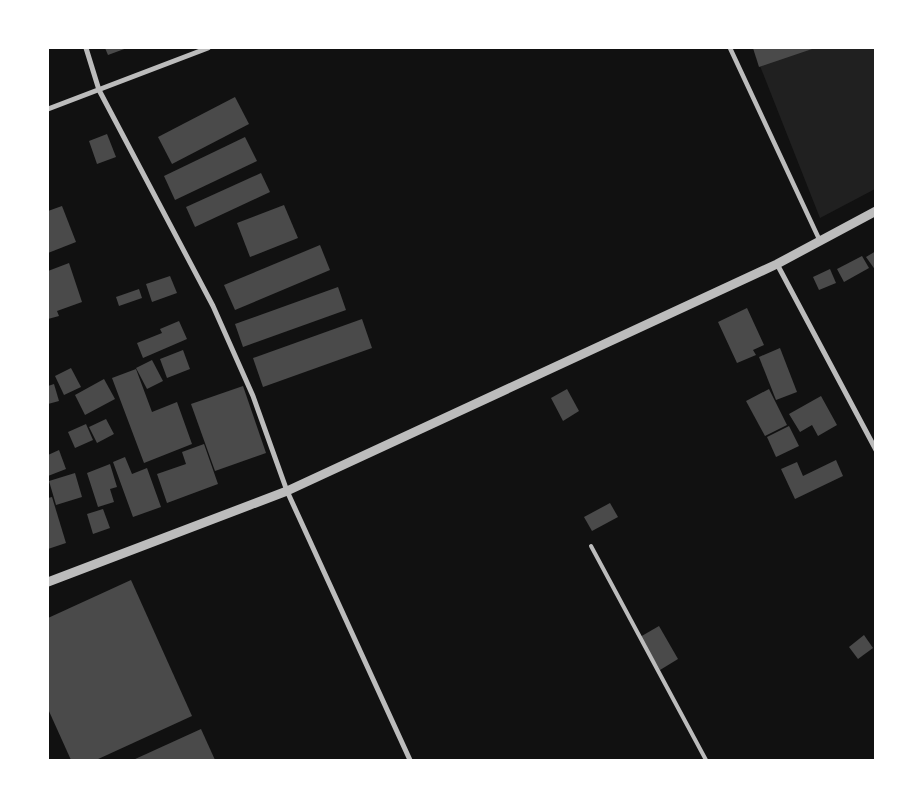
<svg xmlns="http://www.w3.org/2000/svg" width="923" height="808" viewBox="0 0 923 808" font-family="Bitter,serif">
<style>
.green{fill:#202020}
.building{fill:#4a4a4a}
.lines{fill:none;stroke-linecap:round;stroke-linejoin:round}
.service{stroke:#bcbcbc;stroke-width:4}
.pedestrian{stroke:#bcbcbc;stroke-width:4.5}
.minor{stroke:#bcbcbc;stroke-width:5}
.tertiary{stroke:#bcbcbc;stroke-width:9}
</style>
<rect width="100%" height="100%" fill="#111"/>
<polygon class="green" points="753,48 875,48 875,189 820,218"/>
<g class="building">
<polygon points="105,48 127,48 108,55"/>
<polygon points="753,48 815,48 759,67"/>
<polygon points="235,97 249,124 172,164 158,137"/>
<polygon points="107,134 116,157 97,164 89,141"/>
<polygon points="245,137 257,161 175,200 164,176"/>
<polygon points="261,173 270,192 195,227 186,207"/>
<polygon points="284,205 298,238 250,257 237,223"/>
<polygon points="62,206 76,242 48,253 48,211"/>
<polygon points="320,245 330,270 235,310 224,285"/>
<polygon points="876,251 876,271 866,257"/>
<polygon points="862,256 869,268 844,282 837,269"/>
<polygon points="69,263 82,302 57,311 59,316 48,319 48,271"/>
<polygon points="830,269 836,283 819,290 813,277"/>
<polygon points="170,276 177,293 152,302 146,284"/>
<polygon points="338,287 346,310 243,347 235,324"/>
<polygon points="139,289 142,298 119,306 116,297"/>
<polygon points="747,308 764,345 753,350 756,355 737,363 718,322"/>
<polygon points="362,319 372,348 263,387 253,358"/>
<polygon points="179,321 187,339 143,358 137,343 162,333 160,329"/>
<polygon points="780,348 797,392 776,400 759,357"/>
<polygon points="183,350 190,369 167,378 160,359"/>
<polygon points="152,360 163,381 147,389 136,368"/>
<polygon points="71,368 81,387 64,395 55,376"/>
<polygon points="136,369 152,412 177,402 192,444 144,463 112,378"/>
<polygon points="104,379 115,399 85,415 75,395"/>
<polygon points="54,384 59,401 48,404 48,386"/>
<polygon points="243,386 266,453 215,471 191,404"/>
<polygon points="567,389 579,411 563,421 551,398"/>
<polygon points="769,389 787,425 765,436 746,401"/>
<polygon points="821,396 837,425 818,436 812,425 800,432 789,414"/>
<polygon points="106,419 114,434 97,443 89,427"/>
<polygon points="86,424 93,440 75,448 68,432"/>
<polygon points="789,426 799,446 776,457 767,437"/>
<polygon points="204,444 218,484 167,503 157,474 186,464 182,452"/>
<polygon points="59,450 66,469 48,476 48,455"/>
<polygon points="125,457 132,474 147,468 161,507 133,517 113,462"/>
<polygon points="836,460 843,476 795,499 781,469 797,462 803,476"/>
<polygon points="110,464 117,487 110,489 114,502 98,507 87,473"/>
<polygon points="75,473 82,497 56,505 49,481"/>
<polygon points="52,497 66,543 48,549 48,498"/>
<polygon points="610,503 618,517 592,531 584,517"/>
<polygon points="103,509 110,528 93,534 87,514"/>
<polygon points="131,580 192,716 96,760 71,760 48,709 48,618"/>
<polygon points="659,626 678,659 660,670 640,637"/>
<polygon points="864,635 873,648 858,659 849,647"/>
<polygon points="201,729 215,760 133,760"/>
</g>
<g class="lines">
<polyline class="service" points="591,546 706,760"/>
<polyline class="pedestrian" points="730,48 820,241"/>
<g class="minor">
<polyline points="86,48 99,90 213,306 253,396 287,491 410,760"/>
<polyline points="48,109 208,48"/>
<polyline points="777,264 876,450"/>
</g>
<polyline class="tertiary" points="48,582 287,491 777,264 876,211"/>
</g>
<rect width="923" height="808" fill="none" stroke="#ffffff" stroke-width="98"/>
</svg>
